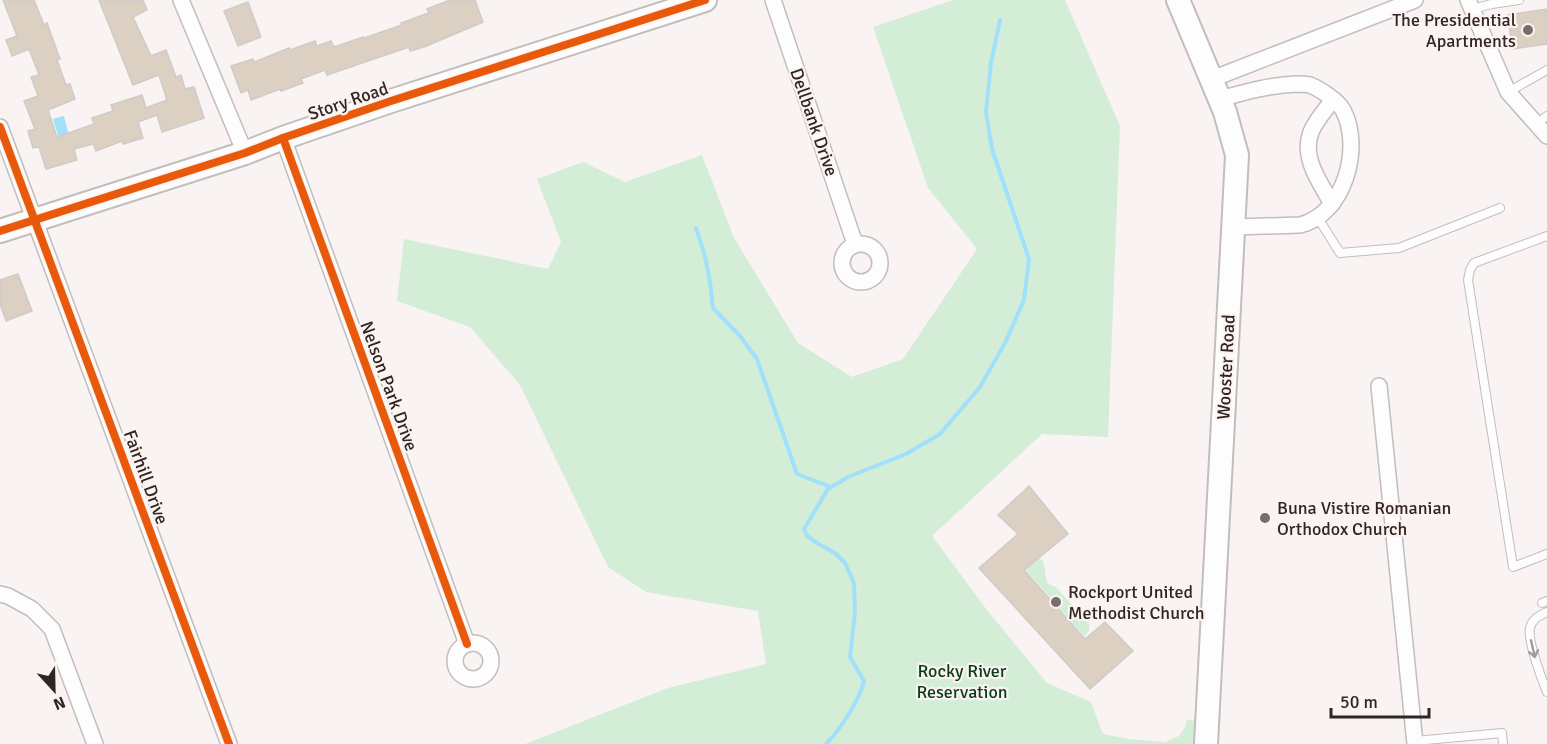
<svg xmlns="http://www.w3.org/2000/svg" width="1547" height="744" viewBox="0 0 1547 744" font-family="Signika,sans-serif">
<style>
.green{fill:#d3edd6}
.water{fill:#a0e0fb}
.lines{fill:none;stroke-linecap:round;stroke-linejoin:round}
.stream{stroke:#a0e0fb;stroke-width:4}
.building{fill:#dbd0c2;stroke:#d0cbc8;stroke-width:1.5}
.lane-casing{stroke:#c3bdbb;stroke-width:10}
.street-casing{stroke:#c3bdbb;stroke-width:18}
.secondary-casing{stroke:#c3bdbb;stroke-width:26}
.lane{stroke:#fefdfd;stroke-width:8}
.street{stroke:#fefdfd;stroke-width:15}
.secondary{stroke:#fefdfd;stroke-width:22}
.cycleway-casing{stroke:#fcf3f0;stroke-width:11}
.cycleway{stroke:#e8590c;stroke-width:8}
.oneway{stroke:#a09c9b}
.poi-dot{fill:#756e6c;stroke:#fcf3f0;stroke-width:2}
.labels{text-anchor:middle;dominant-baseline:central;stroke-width:4.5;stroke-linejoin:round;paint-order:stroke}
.poi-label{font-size:18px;fill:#2e2623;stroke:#fcf3f0;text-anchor:start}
.street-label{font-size:18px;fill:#2e2623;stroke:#fcf3f0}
.park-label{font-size:18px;fill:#063d1c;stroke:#fcf3f0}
</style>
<rect width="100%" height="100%" fill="#f9f4f3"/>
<g class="green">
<polygon points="953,0 1065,0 1120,126 1108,437 1042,434 932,536 987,610 1047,683 1091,702 1103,734 1129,739 1165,742 1179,736 1185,727 1187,720 1204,721 1203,744 525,744 668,688 766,664 758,611 646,592 608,567 520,385 470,327 397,301 404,239 548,269 561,242 537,179 583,162 625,182 702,155 734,238 798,343 852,377 903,359 977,249 928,188 873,27"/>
<path d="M1039 558C1047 562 1044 575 1048 584L1056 587 1089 624V631L1084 636 1025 569Z"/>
</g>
<polygon class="water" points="64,116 69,136 59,139 53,119"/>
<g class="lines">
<g class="stream">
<polyline points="696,228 705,256 710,282 713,308 740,336 757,359 797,474 831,487"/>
<path d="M826 744C840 730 859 701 864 681L850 657 855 612 854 583 845 563 835 553 817 543 807 536 804 529 828 489 848 477 906 454 940 434 980 387 1005 343 1024 300 1029 259 992 149 986 112 991 63 1000 20"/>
</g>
</g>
<g class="building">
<polygon points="3,0 34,0 44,25 47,23 60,59 57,60 66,85 70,84 75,99 48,110 57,137 94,124 92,118 113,111 111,105 142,95 146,108 167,100 159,75 133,85 99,0 143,0 147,10 133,17 151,56 166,50 176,77 181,75 185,89 194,87 204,118 162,132 157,115 138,122 143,138 123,144 122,141 96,151 93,144 74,149 77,160 46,169 39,147 33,148 28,131 35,129 24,101 38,96 31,77 39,75 29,49 12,56 6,40 17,36"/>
<polygon points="450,0 475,0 483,22 424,47 410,51 409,47 327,75 325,70 301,79 303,83 281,91 280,89 251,100 248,90 241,93 231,66 253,59 254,62 289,48 290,50 315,41 317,46 331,41 334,47 363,37 364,38 402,25 401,23 429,13 427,9"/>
<polygon points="248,2 261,37 238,46 224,11"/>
<polygon points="1547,9 1547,44 1512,49 1508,15"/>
<polygon points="18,274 32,311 6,321 0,304 0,280"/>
<polygon points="1029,486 1068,534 1024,570 1085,639 1105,622 1133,651 1090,689 979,568 1018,534 998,515"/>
</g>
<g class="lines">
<g class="lane-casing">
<g id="lane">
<polyline points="1472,9 1492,4 1519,0"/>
<polyline points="1508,92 1547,70"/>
<polyline points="1536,124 1547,116"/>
<polyline points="1318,218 1340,253 1399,248 1500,208"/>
<polyline points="1547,236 1474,263 1470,270 1468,280 1513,567 1547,554"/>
<polyline points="1542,603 1547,601"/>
<path d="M1547 612C1539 616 1532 619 1530 628 1527 640 1542 680 1547 692"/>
<polyline points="1415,741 1502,733 1503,744"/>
</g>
</g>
<g class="street-casing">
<g id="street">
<polyline points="181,0 245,153"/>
<polyline points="773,0 855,244"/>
<polyline points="1468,0 1508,92 1547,136"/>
<polyline points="1212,79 1415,0"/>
<path d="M1220 99C1245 92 1270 85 1296 84 1301 84 1306 84 1310 85 1320 89 1338 101 1343 110 1363 148 1344 215 1300 225L1234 227"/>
<polyline points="0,127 229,744"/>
<polyline points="283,138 467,644"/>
<path d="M1332 204C1320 182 1301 158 1311 132 1316 120 1325 110 1333 100"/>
<circle cx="861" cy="263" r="19"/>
<polyline points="1379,386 1415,744"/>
<polyline points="0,594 8,596 32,609 52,629 95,744"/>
<circle cx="473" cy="661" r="18"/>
</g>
</g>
<g class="secondary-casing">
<g id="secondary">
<polyline points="1178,0 1225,112 1237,155 1206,744"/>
<polyline points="0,231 245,153 283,138 391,101 705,0"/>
</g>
</g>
<use href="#lane" class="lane"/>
<use href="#street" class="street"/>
<use href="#secondary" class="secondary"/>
<g class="cycleway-casing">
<g id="cycleway">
<polyline points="0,127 229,744"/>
<polyline points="283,138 467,644"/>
<polyline points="0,231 245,153 283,138 391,101 705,0"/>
</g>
</g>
<use href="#cycleway" class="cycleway"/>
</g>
<defs><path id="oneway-shaft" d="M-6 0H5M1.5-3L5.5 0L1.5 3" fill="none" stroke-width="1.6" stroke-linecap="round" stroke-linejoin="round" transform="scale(1.5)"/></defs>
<use class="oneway" href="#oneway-shaft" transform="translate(1533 649) rotate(77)"/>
<g class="poi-dot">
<circle cx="1528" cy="30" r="6"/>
<circle cx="1265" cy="518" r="6"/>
<circle cx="1056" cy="602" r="6"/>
</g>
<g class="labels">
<g class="poi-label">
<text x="1516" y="20" text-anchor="end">The Presidential<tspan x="1516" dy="21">Apartments</tspan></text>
<text x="1277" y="508">Buna Vistire Romanian<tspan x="1277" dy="21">Orthodox Church</tspan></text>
<text x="1068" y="592">Rockport United<tspan x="1068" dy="21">Methodist Church</tspan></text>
</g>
<g class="street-label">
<text transform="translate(348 101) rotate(-19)">Story Road</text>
<text transform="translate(814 122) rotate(71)">Dellbank Drive</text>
<text transform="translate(1226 367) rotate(-87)">Wooster Road</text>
<text transform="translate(389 386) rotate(70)">Nelson Park Drive</text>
<text transform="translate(146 477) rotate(70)">Fairhill Drive</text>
</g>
<g class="park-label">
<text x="962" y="671">Rocky River<tspan x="962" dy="21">Reservation</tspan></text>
</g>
</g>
<g transform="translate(54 690) rotate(158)" stroke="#fcf3f0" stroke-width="4.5" paint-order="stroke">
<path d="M0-4.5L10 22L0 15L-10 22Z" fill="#2e2623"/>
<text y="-9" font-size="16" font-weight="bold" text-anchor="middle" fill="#2e2623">N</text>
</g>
<path d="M1331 708v9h98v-9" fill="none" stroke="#2e2623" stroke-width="3"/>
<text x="1340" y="708" font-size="18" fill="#2e2623" stroke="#fcf3f0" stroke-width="4.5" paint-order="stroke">50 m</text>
</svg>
